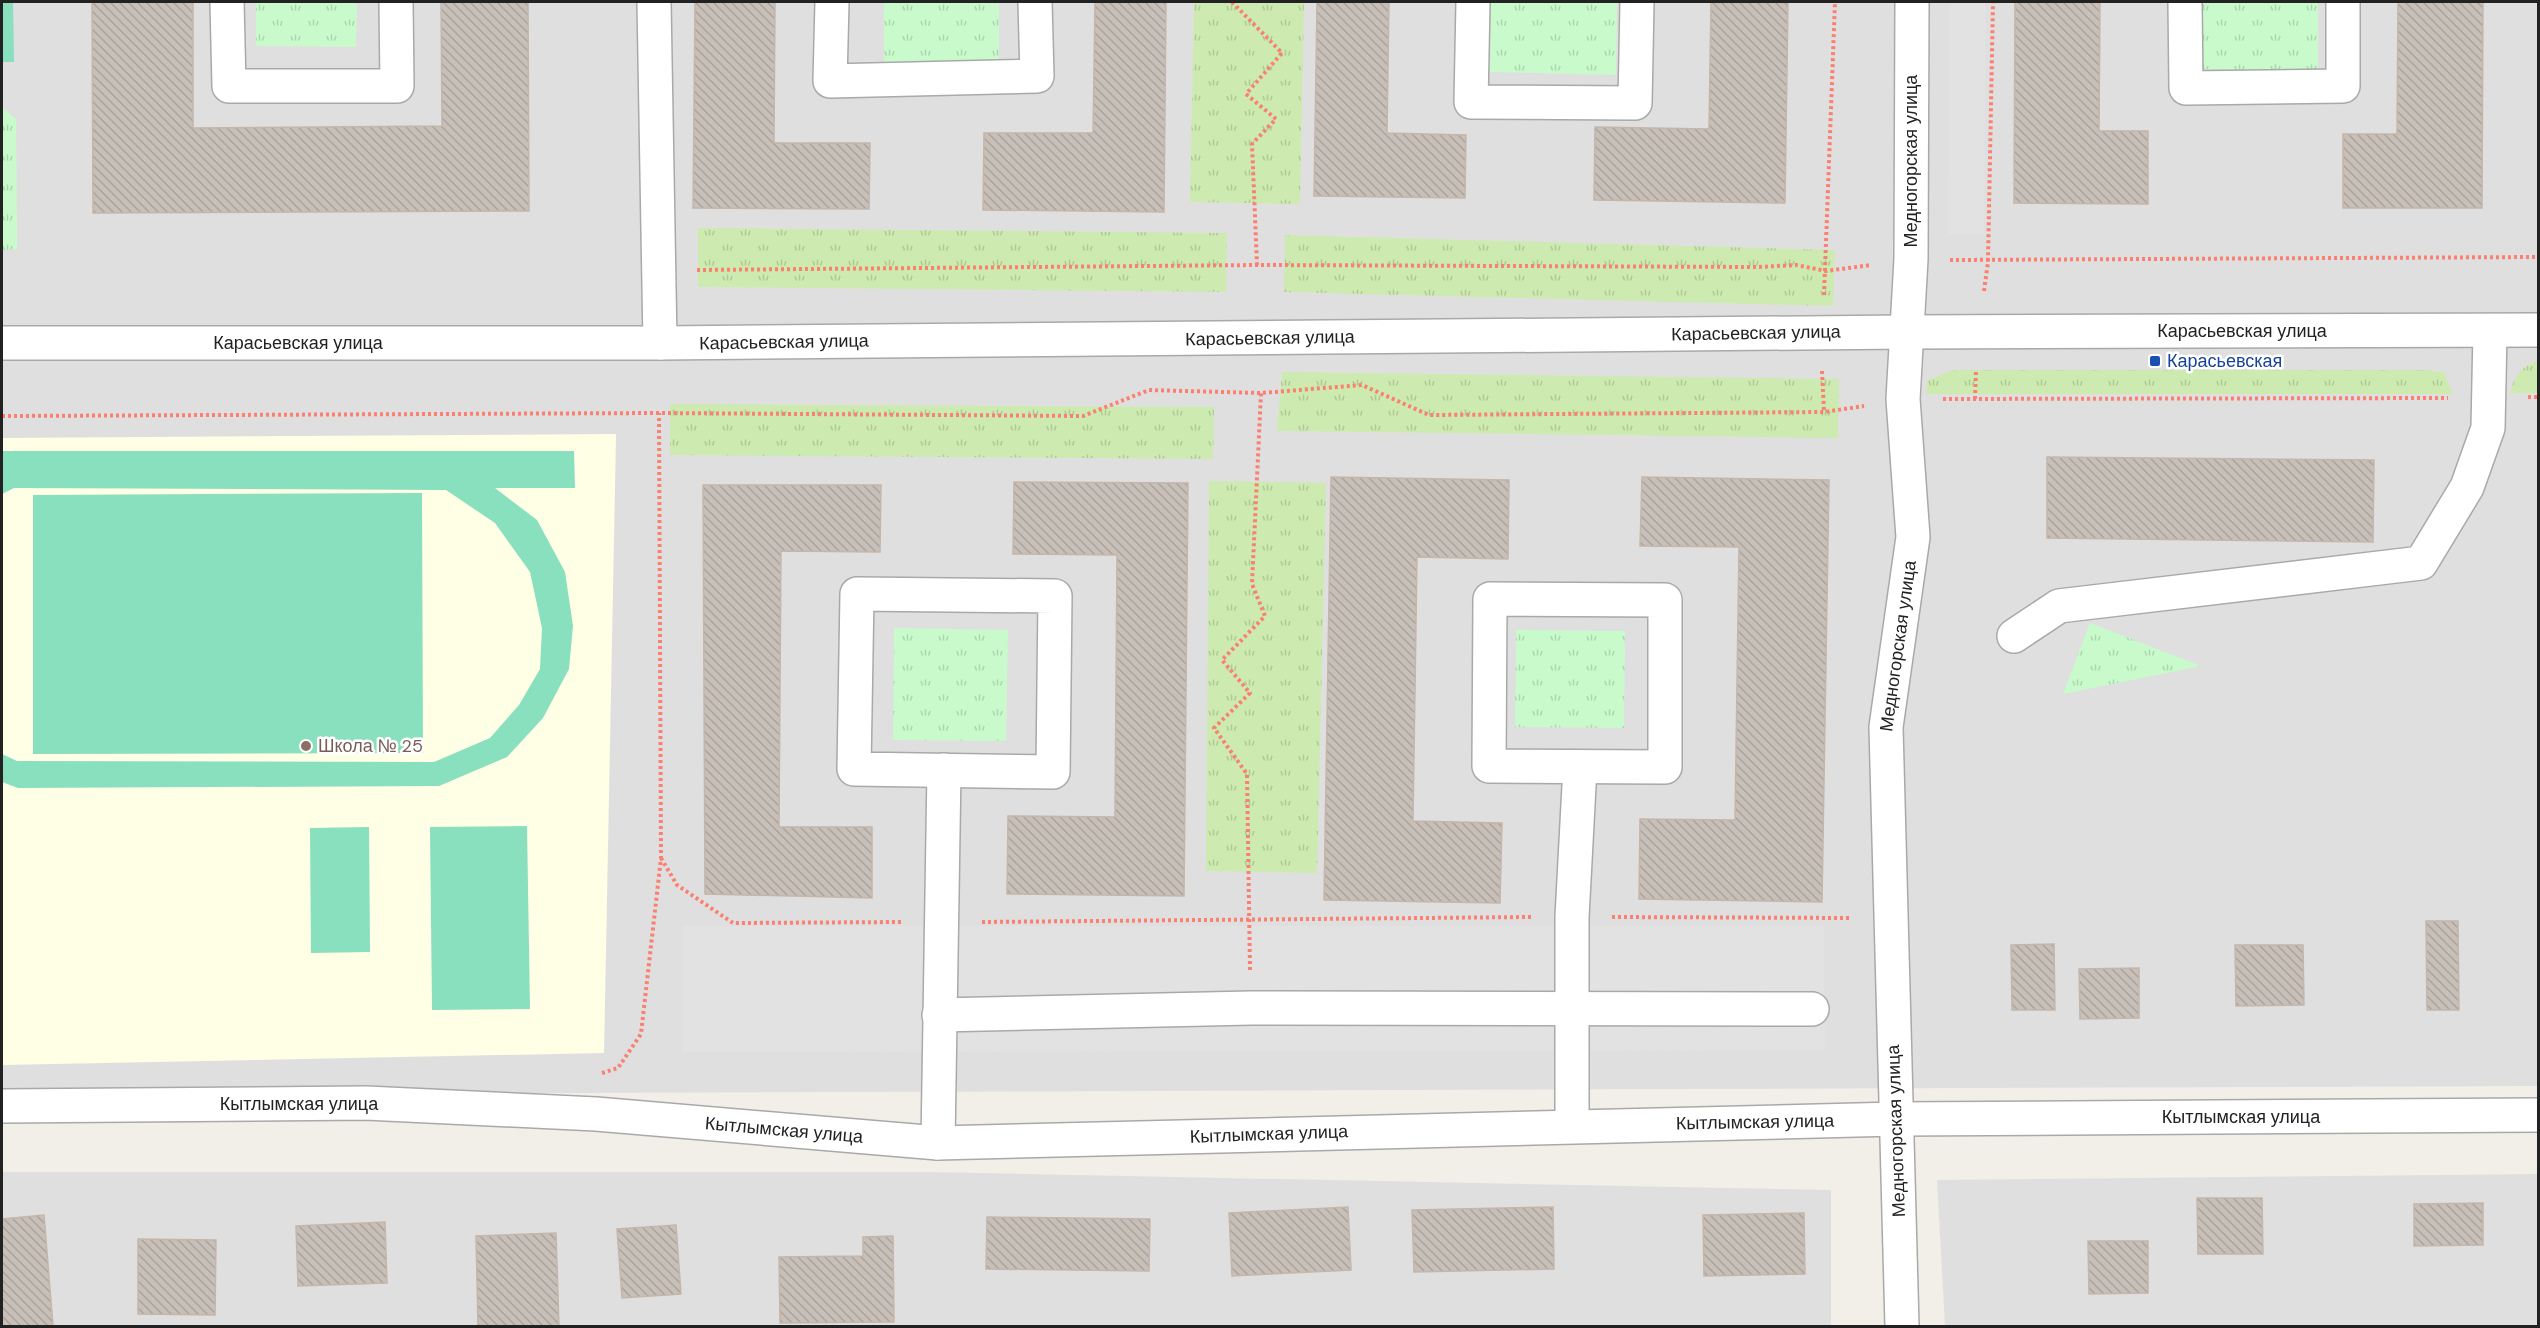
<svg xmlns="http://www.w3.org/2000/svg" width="2540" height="1328" viewBox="0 0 2540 1328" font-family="'DM Sans',sans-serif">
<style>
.residential{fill:#e0dfdf}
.education{fill:#ffffe5}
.grass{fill:url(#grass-tufts)}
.park{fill:url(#park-tufts)}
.pitch{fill:#88e0be}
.parking{fill:#e2e2e2}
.building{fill:url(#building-back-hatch);stroke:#c4b6ab;stroke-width:1.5}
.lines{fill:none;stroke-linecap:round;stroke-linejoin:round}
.minor-casing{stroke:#a9a9a9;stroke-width:36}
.path{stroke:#fa8072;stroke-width:4;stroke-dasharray:3 3;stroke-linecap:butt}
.minor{stroke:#fff;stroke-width:33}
.transit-dot{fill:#1a4fb4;stroke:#fff;stroke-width:2}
.education-dot{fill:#8d6e63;stroke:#fff;stroke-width:2}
.labels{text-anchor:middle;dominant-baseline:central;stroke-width:5;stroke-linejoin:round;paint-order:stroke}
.street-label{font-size:18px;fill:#222;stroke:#fff}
.transit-label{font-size:18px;fill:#164399;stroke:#fff;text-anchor:start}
.education-label{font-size:18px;fill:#785e54;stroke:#fff;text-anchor:start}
</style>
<defs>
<pattern id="grass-tufts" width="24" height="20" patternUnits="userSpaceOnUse" patternTransform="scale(1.5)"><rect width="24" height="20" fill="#cdebb0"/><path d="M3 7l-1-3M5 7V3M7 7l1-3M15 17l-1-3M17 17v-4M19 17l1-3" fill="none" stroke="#b0c997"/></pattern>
<pattern id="park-tufts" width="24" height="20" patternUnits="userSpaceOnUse" patternTransform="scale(1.5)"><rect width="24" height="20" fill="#c8facc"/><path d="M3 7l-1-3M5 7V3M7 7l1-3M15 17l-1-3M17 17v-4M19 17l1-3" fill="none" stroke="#acd6af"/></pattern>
<pattern id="building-back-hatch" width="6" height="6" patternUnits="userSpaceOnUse" patternTransform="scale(1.5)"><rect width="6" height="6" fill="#c7bfb8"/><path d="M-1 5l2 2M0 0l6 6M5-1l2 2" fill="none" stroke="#aba49e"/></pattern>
</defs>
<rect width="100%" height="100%" fill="#f2efe9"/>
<g class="residential">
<polygon points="2,2 2538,2 2538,1086 2,1095"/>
<polygon points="2,1172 926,1172 1831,1190 1831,1326 2,1326"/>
<polygon points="2538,1174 2538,1326 1945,1326 1937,1180"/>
</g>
<polygon class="education" points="616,434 604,1053 2,1065 2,438"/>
<g class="grass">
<polygon points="1194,2 1304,2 1300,204 1190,202"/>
<polygon points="698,228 1227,233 1226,292 698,287"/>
<polygon points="1285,235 1835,250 1833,306 1284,292"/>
<path d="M2538 361V393H2510C2514 376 2522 366 2538 361Z"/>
<polygon points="1953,370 2423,370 2444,372 2453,394 1927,394 1927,380"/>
<polygon points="1282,372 1839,379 1838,438 1277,431"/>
<polygon points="670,404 1214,407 1213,459 670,455"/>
<polygon points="1209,481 1326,483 1317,873 1206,871"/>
</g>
<g class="park">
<polygon points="256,2 357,2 356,47 256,46"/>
<polygon points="884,2 999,2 999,61 884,62"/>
<polygon points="1491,2 1617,2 1616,75 1490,72"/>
<polygon points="2193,2 2318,2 2318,70 2192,69"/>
<polygon points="2,107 16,119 17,249 2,250"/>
<polygon points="2090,623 2201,666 2063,694"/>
<polygon points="894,628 1008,630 1006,741 893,740"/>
<polygon points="1516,630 1625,631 1624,728 1515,727"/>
</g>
<g class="pitch">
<polygon points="2,2 13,2 14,62 2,62"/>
<polygon points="2,451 574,451 575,488 495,488 537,520 565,572 573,626 569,669 543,718 507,757 439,786 18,788 2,782 2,754 17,761 434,762 490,738 519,705 540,669 542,628 530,572 495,523 446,490 14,488 2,494"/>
<polygon points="422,493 423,753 33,754 33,495"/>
<polygon points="527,826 530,1009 432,1010 430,827"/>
<polygon points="369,827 370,952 311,953 310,828"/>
</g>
<g class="parking">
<polygon points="1950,2 1986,2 1984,234 1948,234"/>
<polygon points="683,926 1824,926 1825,1050 682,1052"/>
</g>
<g class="building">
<polygon points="92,2 193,2 193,128 442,126 441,2 528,2 529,211 93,213"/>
<polygon points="695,2 775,2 774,143 870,143 869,209 693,208"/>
<polygon points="1095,2 1166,2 1164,212 983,210 984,133 1093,133"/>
<polygon points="1317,2 1389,2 1387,133 1466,135 1465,198 1314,196"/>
<polygon points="1711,2 1788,2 1785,203 1594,200 1595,127 1709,129"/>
<polygon points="2015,2 2100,2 2099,131 2148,131 2148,204 2014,203"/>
<polygon points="2398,2 2483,2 2482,208 2343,208 2343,134 2397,134"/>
<polygon points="2047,457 2374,460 2373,542 2047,538"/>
<polygon points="1331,477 1509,480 1508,559 1417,557 1413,821 1502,823 1500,903 1324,900"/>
<polygon points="1642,477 1829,480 1822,902 1639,899 1640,819 1735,820 1739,547 1640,546"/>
<polygon points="1014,482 1188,483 1184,896 1007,894 1008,816 1115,817 1117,555 1013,554"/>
<polygon points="703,485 881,485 880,552 781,551 779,827 872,827 872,898 705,894"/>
<polygon points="2426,921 2458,921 2459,1010 2427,1010"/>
<polygon points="2054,944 2055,1010 2012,1010 2011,945"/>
<polygon points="2235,945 2303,945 2304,1005 2236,1006"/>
<polygon points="2139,968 2139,1018 2080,1019 2079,969"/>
<polygon points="2197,1198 2262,1198 2263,1254 2198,1254"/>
<polygon points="2483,1203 2483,1245 2414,1246 2414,1204"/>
<polygon points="1348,1207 1351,1270 1232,1276 1229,1213"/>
<polygon points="1553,1207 1554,1269 1414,1272 1412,1210"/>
<polygon points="1804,1213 1805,1274 1704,1276 1703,1215"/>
<polygon points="44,1215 53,1326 2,1326 2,1219"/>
<polygon points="987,1217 1150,1219 1149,1271 986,1269"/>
<polygon points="385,1222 387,1283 298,1286 296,1226"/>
<polygon points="676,1225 681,1294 622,1298 617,1229"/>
<polygon points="556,1233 559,1326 478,1326 476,1236"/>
<polygon points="893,1236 894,1322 780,1323 779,1257 863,1256 863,1237"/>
<polygon points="138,1239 216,1240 215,1315 138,1314"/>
<polygon points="2088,1241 2148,1241 2148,1293 2089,1294"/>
</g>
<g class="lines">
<g class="minor-casing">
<g id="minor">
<polyline points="227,2 229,86 397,86 396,2"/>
<polyline points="654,2 660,343"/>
<polyline points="832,2 830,81 1037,76 1035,2"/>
<polyline points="1473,2 1471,102 1635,103 1637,2"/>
<polyline points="2185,2 2186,88 2343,86 2343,2"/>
<polyline points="2,343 660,343 1907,332 2538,330"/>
<polygon points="857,594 1055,596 1053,772 854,769"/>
<polygon points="1490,599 1665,600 1665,767 1489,766"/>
<polyline points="2014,636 2059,606 2421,563 2467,487 2488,428 2490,332"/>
<polyline points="939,1015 1251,1008 1812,1009"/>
<polyline points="2,1106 366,1103 596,1114 938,1143 1896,1119 2538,1115"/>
<polyline points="1572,1126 1572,917 1580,767"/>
<polyline points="938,1143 944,770"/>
<polyline points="1902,1326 1886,727 1913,537 1903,399 1911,259 1912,2"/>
</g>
</g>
<g class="path">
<polyline points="1232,2 1282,53 1246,94 1276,119 1252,144 1257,265"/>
<polyline points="1950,260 2538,257"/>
<polyline points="697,270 1257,265 1759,267 1796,265 1826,271 1871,265"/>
<polyline points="1984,291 1988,262 1993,2"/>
<polyline points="1824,295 1835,2"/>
<polyline points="1822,371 1824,411"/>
<polyline points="2528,397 2538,397"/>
<polyline points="1943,399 2448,398"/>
<polyline points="1975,399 1976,370"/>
<polyline points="2,416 659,413 1083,416 1149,390 1261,393 1362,385 1429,415 1824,412 1864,406"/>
<polyline points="661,858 677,885 733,923 902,922"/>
<polyline points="1612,917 1850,918"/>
<polyline points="982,922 1532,917"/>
<polyline points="1250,970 1247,774 1214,728 1250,693 1222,660 1265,616 1252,584 1261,393"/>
<polyline points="602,1073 618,1068 641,1034 661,858 659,413"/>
</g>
<use href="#minor" class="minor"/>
</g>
<rect class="transit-dot" x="2149" y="355" width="12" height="12" rx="3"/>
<circle class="education-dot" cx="306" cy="746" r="6"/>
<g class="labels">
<g class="street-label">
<text transform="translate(1911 161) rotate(-90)">Медногорская улица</text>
<text x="2242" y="331">Карасьевская улица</text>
<text transform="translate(1756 333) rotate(-1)">Карасьевская улица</text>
<text transform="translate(1270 338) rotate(-1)">Карасьевская улица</text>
<text transform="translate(784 342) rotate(-1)">Карасьевская улица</text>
<text x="298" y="343">Карасьевская улица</text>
<text transform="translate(1898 646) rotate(-82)">Медногорская улица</text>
<text x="299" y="1104">Кытлымская улица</text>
<text x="2241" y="1117">Кытлымская улица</text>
<text transform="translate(1755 1122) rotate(-1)">Кытлымская улица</text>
<text transform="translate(784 1130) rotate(5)">Кытлымская улица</text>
<text transform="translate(1896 1131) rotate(-92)">Медногорская улица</text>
<text transform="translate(1269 1134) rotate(-2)">Кытлымская улица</text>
</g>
<g class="transit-label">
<text x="2167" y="361">Карасьевская</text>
</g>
<g class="education-label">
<text x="318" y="746">Школа № 25</text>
</g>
</g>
<rect width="2540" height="1328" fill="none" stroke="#222222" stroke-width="6"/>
</svg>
